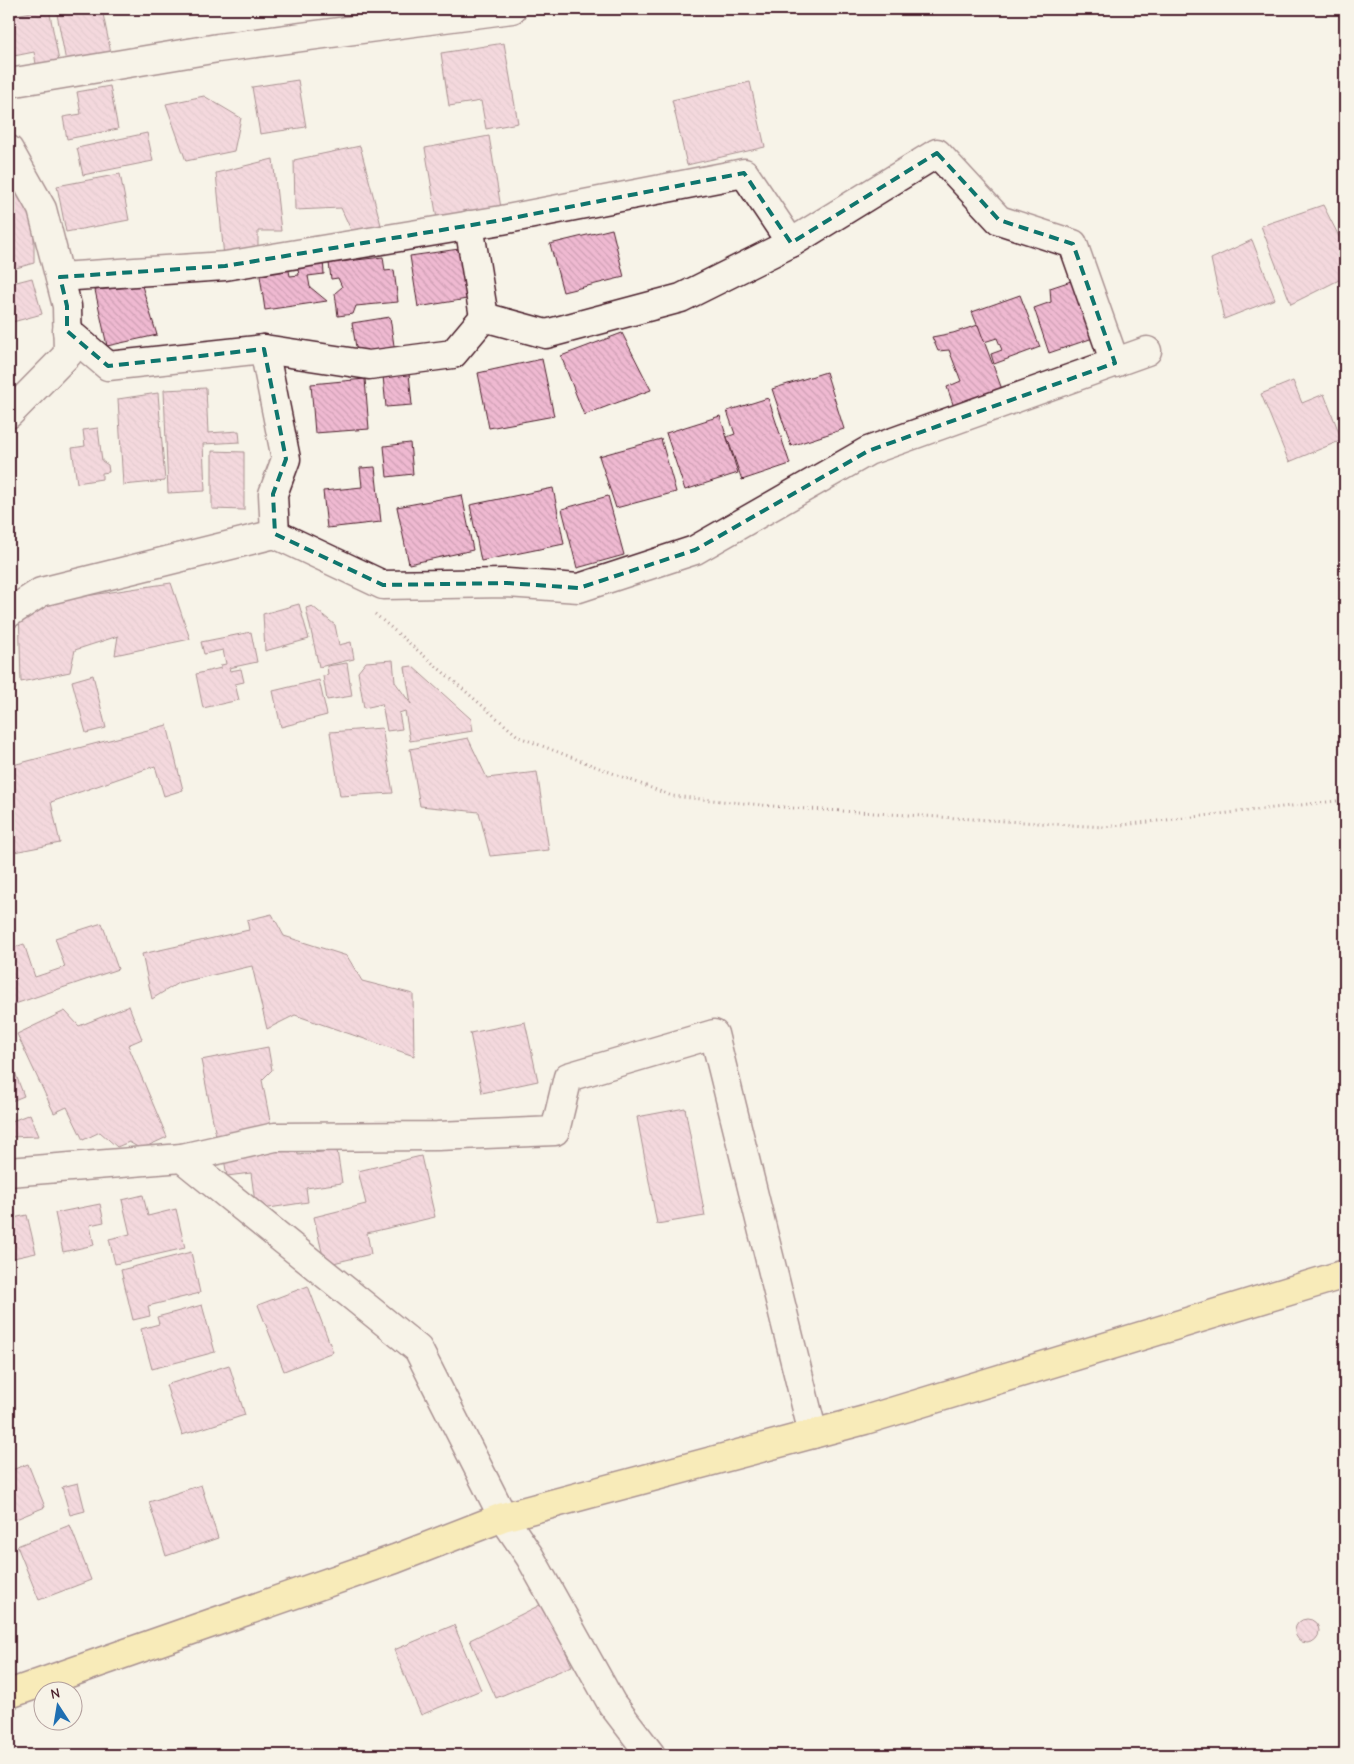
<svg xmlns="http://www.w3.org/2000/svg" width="1354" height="1764" viewBox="0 0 1354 1764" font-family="'Comic Neue',sans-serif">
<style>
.building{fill:url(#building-back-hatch);stroke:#4a1f2b}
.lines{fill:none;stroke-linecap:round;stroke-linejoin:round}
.minor-casing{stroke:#4a1f2b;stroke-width:31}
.major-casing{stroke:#4a1f2b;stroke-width:31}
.path{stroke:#4a1f2b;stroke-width:3;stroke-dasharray:1 4;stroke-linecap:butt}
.minor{stroke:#f7f3e8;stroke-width:28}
.major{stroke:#f8e281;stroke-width:28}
.marked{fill:none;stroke:#0f766e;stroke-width:4;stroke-dasharray:10 6;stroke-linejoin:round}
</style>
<defs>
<pattern id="building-back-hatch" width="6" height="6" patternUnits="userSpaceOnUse" patternTransform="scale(1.25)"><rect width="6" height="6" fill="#efb9d1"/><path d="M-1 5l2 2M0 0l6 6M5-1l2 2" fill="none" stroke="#ce9fb4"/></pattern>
</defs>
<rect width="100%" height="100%" fill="#f7f3e8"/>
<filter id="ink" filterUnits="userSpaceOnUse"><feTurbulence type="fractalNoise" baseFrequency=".02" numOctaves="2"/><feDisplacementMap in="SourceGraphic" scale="10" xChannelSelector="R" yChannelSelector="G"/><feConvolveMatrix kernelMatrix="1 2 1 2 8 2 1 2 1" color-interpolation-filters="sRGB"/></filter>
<g filter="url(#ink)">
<g class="building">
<polygon points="49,9 61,72 38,76 34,52 9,57 9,16"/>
<polygon points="56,9 102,9 112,58 67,67"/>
<polygon points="504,43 518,123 486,129 481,101 449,106 441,53"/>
<polygon points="298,80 306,127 260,134 252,87"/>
<polygon points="750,82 765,147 687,165 672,100"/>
<polygon points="110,86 118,129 67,139 63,117 81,114 77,92"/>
<polygon points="204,96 241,118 234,151 186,161 166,104"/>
<polygon points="147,133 153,161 83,175 77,148"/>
<polygon points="489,136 501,208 437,219 425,148"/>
<polygon points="360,146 381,225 352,232 341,208 295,210 294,160"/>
<polygon points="273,159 281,231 258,231 258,252 224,257 216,173"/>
<polygon points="120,174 129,220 66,232 57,186"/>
<polygon points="9,180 22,180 34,222 34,263 9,270"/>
<polygon points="1323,205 1345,248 1345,277 1291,304 1261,226"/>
<polygon points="612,229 624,277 563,292 550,244"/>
<polygon points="1252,240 1275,299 1224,319 1211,259"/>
<polygon points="459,249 467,299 418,307 410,256"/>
<polygon points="383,257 385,271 394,270 398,302 356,306 353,314 338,316 335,293 342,287 338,278 331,279 329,263"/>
<polygon points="323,260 324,274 308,276 310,287 327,301 265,310 259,269 288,265 290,276 299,275 297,264"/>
<polygon points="32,278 42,314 9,323 9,284"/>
<polygon points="1077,279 1096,337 1049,353 1034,308 1051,302 1050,288"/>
<polygon points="142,286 157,335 107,346 95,290"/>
<polygon points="1020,295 1040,347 994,364 991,354 1002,350 997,338 984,342 972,312"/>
<polygon points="390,317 395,353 358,359 352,323"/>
<polygon points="978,325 1003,392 955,410 947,387 961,381 949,350 938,351 932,337 953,333"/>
<polygon points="622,333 651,390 584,415 561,356"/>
<polygon points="542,359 554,416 489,428 478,373"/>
<polygon points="826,372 844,429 791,446 772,389"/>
<polygon points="409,373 412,405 386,407 383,376"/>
<polygon points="365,379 369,429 315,433 311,384"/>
<polygon points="1293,381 1302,403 1324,394 1342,440 1289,462 1261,394"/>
<polygon points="206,388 208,433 239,431 240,442 203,444 205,491 168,493 164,390"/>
<polygon points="158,393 165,481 123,485 118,399"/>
<polygon points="768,398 790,464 742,480 727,437 735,434 727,411"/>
<polygon points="720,416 738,473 685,490 666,433"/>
<polygon points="98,428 102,461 108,465 109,472 102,473 102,479 77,483 72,448 85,446 83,430"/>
<polygon points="661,439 676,492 616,508 599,456"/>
<polygon points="410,443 413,474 387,477 384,446"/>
<polygon points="212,451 244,452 244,510 212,509"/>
<polygon points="375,467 381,522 327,528 323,491 362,487 360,468"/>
<polygon points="553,488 564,544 481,561 470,505"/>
<polygon points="462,495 473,550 409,564 397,507"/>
<polygon points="608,496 624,555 577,568 562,509"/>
<polygon points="171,583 190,639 115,655 118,636 75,650 70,672 21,682 19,606"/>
<polygon points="299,604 309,639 265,651 263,614"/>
<polygon points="312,606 335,625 339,645 351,642 354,659 319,667 306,608"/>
<polygon points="251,632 257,662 229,668 230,671 241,669 244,682 235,684 239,700 203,708 196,674 221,668 221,665 226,664 223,650 204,654 201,642"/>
<polygon points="393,660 395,682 411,704 405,667 412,666 471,719 473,731 410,741 405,711 399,713 402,729 387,731 382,704 364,708 358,672 366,662"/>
<polygon points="347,663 352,696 327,700 323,676 328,675 327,666"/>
<polygon points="93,675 106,728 86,733 72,681"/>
<polygon points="319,680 327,715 281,727 273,691"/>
<polygon points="167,725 183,790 164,796 155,766 51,802 60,843 9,853 9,766"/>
<polygon points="382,728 393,793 340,796 330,732"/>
<polygon points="468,738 487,778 537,772 549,850 490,856 479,812 420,806 410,749"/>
<polygon points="272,914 284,936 347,956 362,981 413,994 414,1056 295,1015 267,1029 252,966 178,983 152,999 142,954 249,930 247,920"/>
<polygon points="102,923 118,969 9,1006 9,949 24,944 35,977 65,967 55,938"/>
<polygon points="129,1006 142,1039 128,1045 167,1137 141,1149 129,1142 117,1147 100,1132 83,1140 67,1107 54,1113 17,1034 65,1011 79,1026"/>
<polygon points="525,1022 538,1081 482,1093 470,1033"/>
<polygon points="268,1047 272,1070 262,1080 271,1126 216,1136 201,1060"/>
<polygon points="9,1057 24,1096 9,1102"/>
<polygon points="685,1108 705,1216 657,1224 637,1117"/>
<polygon points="9,1112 12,1121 30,1114 39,1136 9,1137"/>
<polygon points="297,1143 298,1155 337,1150 342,1183 306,1188 308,1202 256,1210 251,1173 227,1176 223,1153"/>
<polygon points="421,1156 435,1217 367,1233 371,1254 325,1265 314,1217 366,1204 358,1171"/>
<polygon points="143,1195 148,1216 176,1209 185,1248 115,1264 109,1239 130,1234 122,1200"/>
<polygon points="100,1204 104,1222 90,1225 94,1245 63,1252 55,1213"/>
<polygon points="27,1215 36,1253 9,1259 9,1219"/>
<polygon points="191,1252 200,1293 148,1306 150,1316 133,1320 121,1270"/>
<polygon points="308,1286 333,1352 284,1371 258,1305"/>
<polygon points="202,1305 215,1352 152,1369 141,1329 159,1324 157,1317"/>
<polygon points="229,1365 245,1415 182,1435 166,1385"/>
<polygon points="28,1464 45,1507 9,1522 9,1471"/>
<polygon points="78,1483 85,1511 70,1515 62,1487"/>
<polygon points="201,1485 218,1538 166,1556 149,1502"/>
<polygon points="70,1525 91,1580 39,1600 17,1546"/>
<polygon points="544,1603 572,1666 496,1698 470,1640"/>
<circle cx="1307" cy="1631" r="12"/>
<polygon points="454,1625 481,1690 421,1715 394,1650"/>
</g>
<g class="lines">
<g class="minor-casing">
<g id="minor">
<polyline points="9,83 218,48 512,9"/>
<polyline points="9,150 42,209 67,306 68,354 9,414"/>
<polyline points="60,277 225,266 502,220 744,173 791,243 937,153 999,220 1073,244 1115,363"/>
<polyline points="484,317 546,334 681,298 791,243"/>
<polyline points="67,331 108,366 264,349 369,365 453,354 484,317 469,225"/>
<polyline points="264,349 286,459 273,494 275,534"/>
<polyline points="9,613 41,592 275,534 383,585 507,583 579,588 695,550 868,451 1147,351"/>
<polyline points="182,1158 275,1137 437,1136 555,1131 568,1077 714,1034 813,1434"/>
<polyline points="9,1172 182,1158 418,1349 503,1517 530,1557 612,1704 651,1755"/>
</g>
</g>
<g class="major-casing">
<polyline id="major" points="9,1694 395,1559 503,1517 865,1420 1345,1274"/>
</g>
<polyline class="path" points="375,614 519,737 672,796 792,808 1104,827 1345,800"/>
<use href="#minor" class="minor"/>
<use href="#major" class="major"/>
</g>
</g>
<path d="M0 0H1354V1764H0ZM937 153 999 220 1073 244 1115 363 868 451 695 550 579 588 507 583 383 585 275 534 273 494 286 459 264 349 108 366 67 331V306L60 277 225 266 502 220 744 173 791 243Z" fill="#f7f3e8" fill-opacity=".55" fill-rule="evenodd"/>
<path class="marked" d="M937 153 999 220 1073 244 1115 363 868 451 695 550 579 588 507 583 383 585 275 534 273 494 286 459 264 349 108 366 67 331V306L60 277 225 266 502 220 744 173 791 243Z"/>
<rect width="1354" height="1764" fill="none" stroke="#f7f3e8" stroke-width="30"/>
<rect x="15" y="15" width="1324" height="1734" fill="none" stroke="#4a1f2b" stroke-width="2" filter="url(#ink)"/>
<g transform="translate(58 1706) rotate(348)"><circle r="24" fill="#f7f3e8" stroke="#b29e9c"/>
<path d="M0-4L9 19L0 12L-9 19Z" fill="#1f6fb2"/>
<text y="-8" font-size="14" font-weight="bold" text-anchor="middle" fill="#4a1f2b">N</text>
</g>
</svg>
